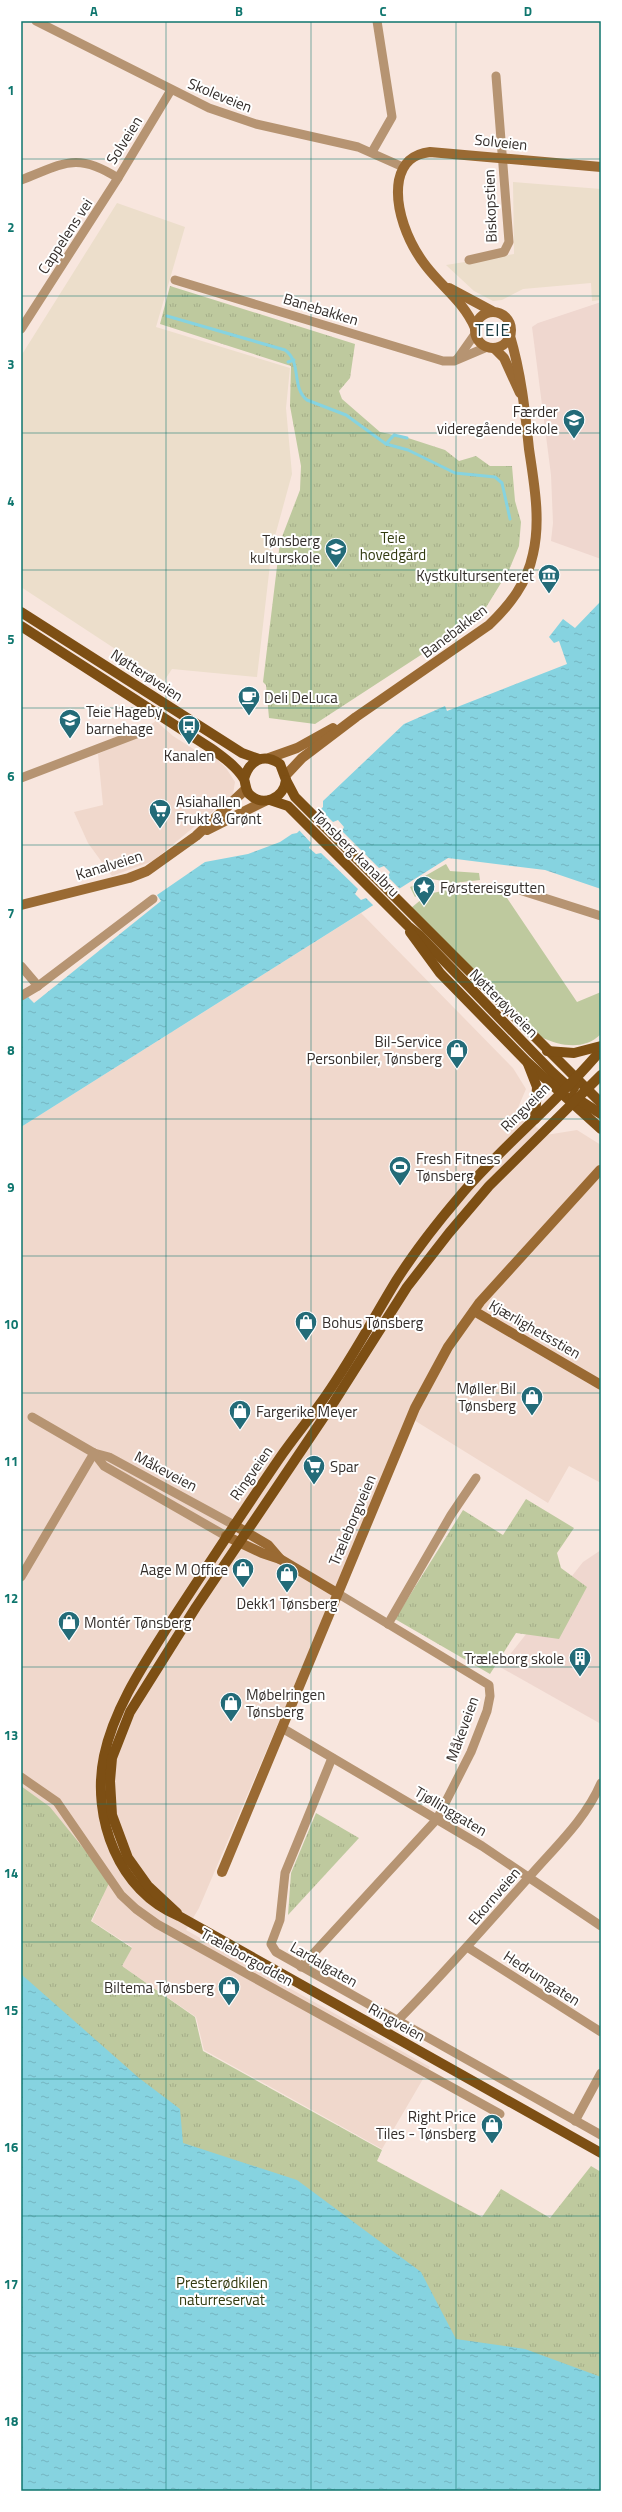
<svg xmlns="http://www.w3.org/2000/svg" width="622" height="2512" viewBox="0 0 622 2512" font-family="'Titillium Web',sans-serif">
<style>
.built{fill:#f0d8cc}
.industrial{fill:#ecdecb}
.education{fill:#efd7cf}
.grass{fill:#bec99e}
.park{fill:url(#park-tufts)}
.water{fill:url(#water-ripples)}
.pier{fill:#f8e6de}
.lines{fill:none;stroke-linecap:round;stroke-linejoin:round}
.stream{stroke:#86d3e0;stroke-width:3}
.street{stroke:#b69472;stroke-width:9}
.secondary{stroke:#9a6a33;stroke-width:10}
.primary{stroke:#7d4f14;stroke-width:10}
.grid{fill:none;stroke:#0f766e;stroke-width:1;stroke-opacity:0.55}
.labels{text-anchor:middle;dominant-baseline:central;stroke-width:4;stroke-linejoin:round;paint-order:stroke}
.street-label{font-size:15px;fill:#342e2b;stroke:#fff}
.poi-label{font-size:15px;fill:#342e2b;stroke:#fff;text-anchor:start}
.park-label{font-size:15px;fill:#333b10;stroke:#fff}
.quarter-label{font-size:17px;letter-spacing:1px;fill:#193a40;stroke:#fff}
.neatline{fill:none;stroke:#0f766e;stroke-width:1.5}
.grid-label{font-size:13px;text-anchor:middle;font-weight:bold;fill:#0f766e}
</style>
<defs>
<pattern id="park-tufts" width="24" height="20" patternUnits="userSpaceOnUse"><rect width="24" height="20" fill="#bec99e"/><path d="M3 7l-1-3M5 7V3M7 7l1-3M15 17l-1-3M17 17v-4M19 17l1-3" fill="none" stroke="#a4ad88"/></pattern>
<pattern id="water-ripples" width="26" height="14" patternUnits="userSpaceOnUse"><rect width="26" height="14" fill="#86d3e0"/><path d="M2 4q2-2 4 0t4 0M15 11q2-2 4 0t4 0" fill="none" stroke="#74b5c0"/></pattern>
</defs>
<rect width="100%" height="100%" fill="#f8e6de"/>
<g class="built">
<polygon points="156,721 173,736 195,750 212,755 226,768 235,782 233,794 228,801 217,805 213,811 153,861 112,876 88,843 74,812 103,805 98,754 126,741"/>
<polygon points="361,913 513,1068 526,1089 517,1110 521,1114 546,1135 577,1130 601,1145 601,1483 569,1466 548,1503 409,1417 199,1908 186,1930 430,2067 382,2149 204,2050 196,2017 122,1966 132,1947 92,1921 103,1896 44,1811 21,1796 21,1127"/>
</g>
<g class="industrial">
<polygon points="513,182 601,189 601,300 592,301 591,283 523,289 502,300 493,301 474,291 446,265 514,254"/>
<polygon points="117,203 185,227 156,327 290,368 286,408 292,474 272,547 257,677 172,669 164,681 21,587 21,356"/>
</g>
<g class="education">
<polygon points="601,302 601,559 551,541 553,523 551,475 532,327 538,323"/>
<polygon points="601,1550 601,1724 500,1667 583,1562"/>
</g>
<g class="grass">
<polygon points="446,864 450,871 479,873 480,880 454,883 426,878 425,876"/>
<polygon points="424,881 435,883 415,897 410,887"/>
<path d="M452 889 503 892 577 1002 601 992V1034C584 1051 560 1046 541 1037L411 908 428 894Z"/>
</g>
<g class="park">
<polygon points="170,286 355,344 350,378 339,391 342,399 380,432 408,438 445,450 459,461 476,456 490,466 512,466 515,501 521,522 519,546 509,570 485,609 450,636 315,724 269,718 266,685 263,682 280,542 300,490 301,466 290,406 291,366 160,324"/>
<polygon points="526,1499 574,1528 557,1553 561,1568 587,1587 559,1639 516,1633 490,1674 395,1619 463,1510 503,1535"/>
<polygon points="21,1786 50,1807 110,1881 91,1921 132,1948 122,1966 195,2017 203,2051 382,2150 377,2161 482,2217 501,2189 550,2218 591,2166 601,2172 601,2491 21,2491"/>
<polygon points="316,1813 359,1838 288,1915 291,1873"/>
</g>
<g class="water">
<polygon points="601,601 601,889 545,870 448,858 21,1127 21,999 26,995 34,1003 161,901 157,895 205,862 248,854 280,842 292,834 297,833 323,807 323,801 404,724 445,706 447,711 567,664 559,641 554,643 549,637 563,619 575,628"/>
<polygon points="21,1974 139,2078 180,2109 183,2143 297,2180 421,2272 456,2339 525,2349 601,2377 601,2491 21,2491"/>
</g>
<polygon class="pier" points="319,808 333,822 338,820 344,827 342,831 379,868 384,866 390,872 388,877 401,890 375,907 366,898 361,900 355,894 358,889 321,853 316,854 309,848 311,843 298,829"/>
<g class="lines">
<g class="stream">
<path d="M167 316 285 350C302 362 291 387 307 400L346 415 386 444 408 450 455 473 495 477 502 483 510 519"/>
<polyline points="288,362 294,360"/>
<polyline points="386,444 394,435 407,438"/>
</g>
<g class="street">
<polyline points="36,21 209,108 256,124 358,147 403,167"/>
<polyline points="372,152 392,117 377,21"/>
<path d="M21 180C63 164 76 151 118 178L171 90"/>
<polyline points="469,260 504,252 509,242 496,76"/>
<polyline points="175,280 443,361 454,361 487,347"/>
<polyline points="21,329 118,178"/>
<polyline points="458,358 475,334"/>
<polyline points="21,778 144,731"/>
<polyline points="513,888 601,916"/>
<polyline points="21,966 38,986"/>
<polyline points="21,996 38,986 153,899"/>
<polyline points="32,1417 94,1453 109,1457 234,1525"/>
<polyline points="94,1453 104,1466 226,1536"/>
<polyline points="21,1577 94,1453"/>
<polyline points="388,1624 451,1515 476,1478"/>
<polyline points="282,1728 482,1846 601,1926"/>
<polyline points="332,1758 285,1873 280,1920 271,1944 276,1952 601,2135"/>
<polyline points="21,1777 57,1802 121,1895 136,1909 157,1924 500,2114"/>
<polyline points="467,1947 601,2032"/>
<polyline points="301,1967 437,1819 471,1752 487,1711 490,1696 489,1685 337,1593"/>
<path d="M397 2021C443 1975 486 1925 530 1876 556 1846 585 1820 601 1783"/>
<polyline points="575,2121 601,2073"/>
</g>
<g class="secondary">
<polyline points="449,288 492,311"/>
<circle cx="493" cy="330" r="18"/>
<path d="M475 328C464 302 442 287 426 266 408 243 394 208 399 180 403 162 413 154 430 152L601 167"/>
<polyline points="494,348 504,358 520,393"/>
<polyline points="269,758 297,748 333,728"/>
<path d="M286 775 302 758 356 717 489 625C510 605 527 583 533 554 541 520 534 483 529 449 525 410 521 373 510 336"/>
<polyline points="207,830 265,801"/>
<polyline points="21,905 129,878 147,871 196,836 246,789"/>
<polyline points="474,1311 601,1385"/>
<polyline points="234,1525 268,1545 280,1559"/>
<polyline points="226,1536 262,1553 280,1559 337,1593"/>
<polyline points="222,1872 415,1408 448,1347 480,1302 600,1170"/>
</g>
<g class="primary">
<polyline points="21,612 242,753 259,759"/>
<path d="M21 626 212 749C223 757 237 767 244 779 246 784 245 789 249 794 263 808 284 798 286 780L280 764C263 752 249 761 244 779"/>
<polyline points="286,780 295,797 601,1103"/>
<polyline points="270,800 288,806 408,926 419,935 552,1072 564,1083 574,1088"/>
<polyline points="410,932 440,973 527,1062 601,1129"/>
<path d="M601 1050C558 1102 504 1144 460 1196 437 1223 415 1251 396 1281 373 1319 352 1358 327 1394 312 1416 294 1437 279 1459 242 1513 206 1568 170 1623 144 1664 114 1708 104 1756 91 1818 119 1892 179 1916L601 2153"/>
<polyline points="547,1051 574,1053 601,1046"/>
<polyline points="528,1064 537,1087 535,1119"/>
<polyline points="573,1096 601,1114"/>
<polyline points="177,1913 148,1886 128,1858 112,1815 110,1781 112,1758 130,1712 196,1607 334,1402 407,1287 449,1233 489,1186 601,1075"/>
</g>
</g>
<path class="grid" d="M166 21V2491M311 21V2491M456 21V2491M21 159H601M21 296H601M21 433H601M21 570H601M21 708H601M21 845H601M21 982H601M21 1119H601M21 1256H601M21 1393H601M21 1530H601M21 1667H601M21 1804H601M21 1942H601M21 2079H601M21 2216H601M21 2353H601"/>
<defs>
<g id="school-pin" transform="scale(1.15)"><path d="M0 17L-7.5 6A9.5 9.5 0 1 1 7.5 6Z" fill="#236b78" stroke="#fff"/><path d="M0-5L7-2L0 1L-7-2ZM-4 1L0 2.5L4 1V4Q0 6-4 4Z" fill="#fff"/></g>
<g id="museum-pin" transform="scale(1.15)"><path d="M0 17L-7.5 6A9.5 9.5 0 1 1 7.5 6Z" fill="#236b78" stroke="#fff"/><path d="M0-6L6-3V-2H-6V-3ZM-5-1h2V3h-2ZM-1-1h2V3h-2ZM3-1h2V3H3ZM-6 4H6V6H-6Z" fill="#fff"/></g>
<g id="cafe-pin" transform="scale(1.15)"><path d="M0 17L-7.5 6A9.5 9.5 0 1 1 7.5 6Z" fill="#236b78" stroke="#fff"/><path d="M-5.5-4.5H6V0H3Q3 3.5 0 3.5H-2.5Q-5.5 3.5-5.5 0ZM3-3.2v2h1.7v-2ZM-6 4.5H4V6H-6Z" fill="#fff"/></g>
<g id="bus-pin" transform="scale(1.15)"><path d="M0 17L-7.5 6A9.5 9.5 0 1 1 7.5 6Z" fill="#236b78" stroke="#fff"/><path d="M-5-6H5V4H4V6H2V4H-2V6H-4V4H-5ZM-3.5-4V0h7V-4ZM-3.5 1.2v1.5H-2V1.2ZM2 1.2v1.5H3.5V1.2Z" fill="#fff"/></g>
<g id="supermarket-pin" transform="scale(1.15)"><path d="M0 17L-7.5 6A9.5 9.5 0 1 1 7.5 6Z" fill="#236b78" stroke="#fff"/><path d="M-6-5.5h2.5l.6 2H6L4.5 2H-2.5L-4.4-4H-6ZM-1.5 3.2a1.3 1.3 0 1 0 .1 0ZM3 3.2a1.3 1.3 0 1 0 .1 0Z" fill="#fff"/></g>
<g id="sight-pin" transform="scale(1.15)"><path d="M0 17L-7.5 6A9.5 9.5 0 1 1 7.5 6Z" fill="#236b78" stroke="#fff"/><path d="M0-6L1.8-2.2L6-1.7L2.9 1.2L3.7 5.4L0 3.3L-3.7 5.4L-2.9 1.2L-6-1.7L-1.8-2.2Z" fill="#fff"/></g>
<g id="shop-pin" transform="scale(1.15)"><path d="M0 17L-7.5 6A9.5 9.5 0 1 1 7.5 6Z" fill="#236b78" stroke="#fff"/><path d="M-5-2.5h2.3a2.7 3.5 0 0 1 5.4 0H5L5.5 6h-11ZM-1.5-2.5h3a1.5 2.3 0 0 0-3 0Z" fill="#fff"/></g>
<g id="stadium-pin" transform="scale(1.15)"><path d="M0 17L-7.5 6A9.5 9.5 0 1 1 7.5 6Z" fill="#236b78" stroke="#fff"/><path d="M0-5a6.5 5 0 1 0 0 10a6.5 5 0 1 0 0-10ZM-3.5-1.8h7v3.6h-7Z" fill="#fff"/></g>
<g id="building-pin" transform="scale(1.15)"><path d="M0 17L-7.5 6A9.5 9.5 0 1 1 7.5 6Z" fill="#236b78" stroke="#fff"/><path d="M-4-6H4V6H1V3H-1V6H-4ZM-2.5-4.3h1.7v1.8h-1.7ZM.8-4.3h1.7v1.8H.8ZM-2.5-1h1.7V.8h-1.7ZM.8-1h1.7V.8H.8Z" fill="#fff"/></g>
</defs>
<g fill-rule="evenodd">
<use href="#school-pin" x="574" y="420"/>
<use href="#school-pin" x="336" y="549"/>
<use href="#museum-pin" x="549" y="575"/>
<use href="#cafe-pin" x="249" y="697"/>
<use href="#school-pin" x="70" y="720"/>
<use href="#bus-pin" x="189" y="726"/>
<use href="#supermarket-pin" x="160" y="810"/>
<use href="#sight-pin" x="424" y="887"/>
<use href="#shop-pin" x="457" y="1050"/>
<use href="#stadium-pin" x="400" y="1167"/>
<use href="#shop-pin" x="306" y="1322"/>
<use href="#shop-pin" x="532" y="1397"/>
<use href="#shop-pin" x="240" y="1411"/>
<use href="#supermarket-pin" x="314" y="1466"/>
<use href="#shop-pin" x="243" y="1569"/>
<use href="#shop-pin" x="287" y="1574"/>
<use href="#shop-pin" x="69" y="1622"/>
<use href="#building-pin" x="580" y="1658"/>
<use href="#shop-pin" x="231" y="1703"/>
<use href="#shop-pin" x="229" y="1987"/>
<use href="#shop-pin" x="492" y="2125"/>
</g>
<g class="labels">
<g class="street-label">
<text transform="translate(220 95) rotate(22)">Skoleveien</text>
<text transform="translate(124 140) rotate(-58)">Solveien</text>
<text transform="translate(501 142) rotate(6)">Solveien</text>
<text transform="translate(490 206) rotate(-92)">Biskopstien</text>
<text transform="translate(65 236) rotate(-57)">Cappelens vei</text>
<text transform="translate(321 309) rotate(17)">Banebakken</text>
<text transform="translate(454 631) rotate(-37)">Banebakken</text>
<text transform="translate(147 675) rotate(33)">Nøtterøveien</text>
<text transform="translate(356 853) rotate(45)">Tønsberg kanalbru</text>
<text transform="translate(109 865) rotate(-17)">Kanalveien</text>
<text transform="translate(504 1003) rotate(45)">Nøtterøyveien</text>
<text transform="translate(525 1107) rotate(-45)">Ringveien</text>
<text transform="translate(535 1329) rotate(30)">Kjærlighetsstien</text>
<text transform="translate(166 1471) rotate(28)">Måkeveien</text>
<text transform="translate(251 1473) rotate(-55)">Ringveien</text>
<text transform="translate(352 1520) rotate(-67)">Træleborgveien</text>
<text transform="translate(462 1729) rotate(-70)">Måkeveien</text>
<text transform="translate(451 1811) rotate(31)">Tjøllinggaten</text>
<text transform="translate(494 1896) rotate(-49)">Ekornveien</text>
<text transform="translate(247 1957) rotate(29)">Træleborgodden</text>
<text transform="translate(324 1964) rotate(30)">Lardalgaten</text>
<text transform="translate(542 1978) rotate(33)">Hedrumgaten</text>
<text transform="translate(397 2022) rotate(29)">Ringveien</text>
</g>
<g class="poi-label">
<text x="558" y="411" text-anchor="end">Færder<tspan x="558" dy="17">videregående skole</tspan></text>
<text x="320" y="540" text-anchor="end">Tønsberg<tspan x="320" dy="17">kulturskole</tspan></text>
<text x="534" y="575" text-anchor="end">Kystkultursenteret</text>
<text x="264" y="697">Deli DeLuca</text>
<text x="86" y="711">Teie Hageby<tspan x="86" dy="17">barnehage</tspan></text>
<text x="189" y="755" text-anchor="middle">Kanalen</text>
<text x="176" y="801">Asiahallen<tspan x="176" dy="17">Frukt &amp; Grønt</tspan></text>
<text x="440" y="887">Førstereisgutten</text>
<text x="442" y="1041" text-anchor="end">Bil-Service<tspan x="442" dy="17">Personbiler, Tønsberg</tspan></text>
<text x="416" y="1158">Fresh Fitness<tspan x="416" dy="17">Tønsberg</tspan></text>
<text x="322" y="1322">Bohus Tønsberg</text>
<text x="516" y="1388" text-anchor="end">Møller Bil<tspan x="516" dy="17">Tønsberg</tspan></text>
<text x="256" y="1411">Fargerike Meyer</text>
<text x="330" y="1466">Spar</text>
<text x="228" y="1569" text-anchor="end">Aage M Office</text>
<text x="287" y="1603" text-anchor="middle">Dekk1 Tønsberg</text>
<text x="84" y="1622">Montér Tønsberg</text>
<text x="564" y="1658" text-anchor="end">Træleborg skole</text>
<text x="246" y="1694">Møbelringen<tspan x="246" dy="17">Tønsberg</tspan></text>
<text x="214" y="1987" text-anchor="end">Biltema Tønsberg</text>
<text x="476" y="2116" text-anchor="end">Right Price<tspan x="476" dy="17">Tiles - Tønsberg</tspan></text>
</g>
<g class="park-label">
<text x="393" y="537">Teie<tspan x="393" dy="17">hovedgård</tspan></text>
<text x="222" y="2282">Presterødkilen<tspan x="222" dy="17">naturreservat</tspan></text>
</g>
<g class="quarter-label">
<text x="493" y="330">TEIE</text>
</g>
</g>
<rect width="622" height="2512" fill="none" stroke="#ffffff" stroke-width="44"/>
<rect x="22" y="22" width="578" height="2468" class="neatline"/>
<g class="grid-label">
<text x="94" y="16">A</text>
<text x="239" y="16">B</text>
<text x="383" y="16">C</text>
<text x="528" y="16">D</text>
<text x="11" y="95">1</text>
<text x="11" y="232">2</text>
<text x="11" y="369">3</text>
<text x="11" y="506">4</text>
<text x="11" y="644">5</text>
<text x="11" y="781">6</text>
<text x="11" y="918">7</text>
<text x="11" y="1055">8</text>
<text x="11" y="1192">9</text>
<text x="11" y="1329">10</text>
<text x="11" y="1466">11</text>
<text x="11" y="1603">12</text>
<text x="11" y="1740">13</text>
<text x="11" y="1878">14</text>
<text x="11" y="2015">15</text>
<text x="11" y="2152">16</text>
<text x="11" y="2289">17</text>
<text x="11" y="2426">18</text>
</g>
</svg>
